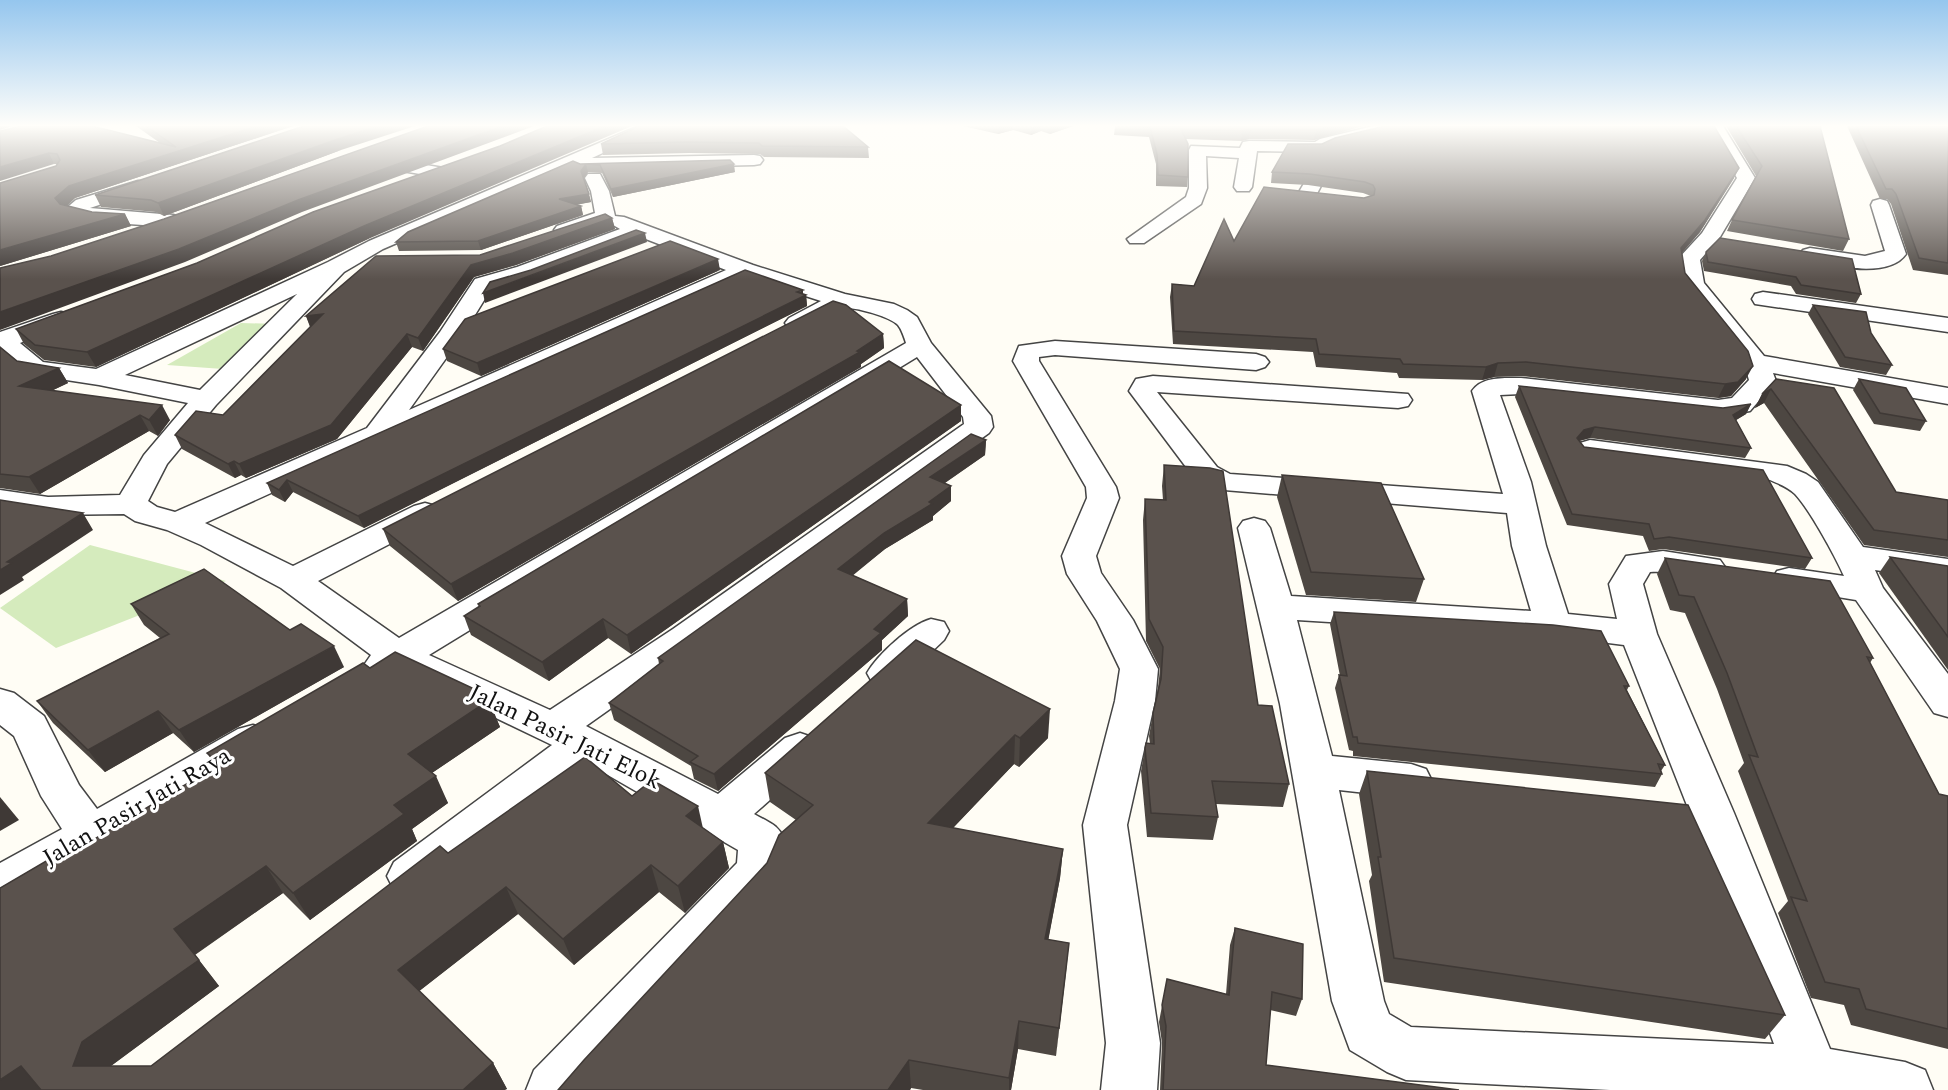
<svg xmlns="http://www.w3.org/2000/svg" width="1948" height="1090" viewBox="0 0 1948 1090" font-family="Spectral,serif">
<style>
.green{fill:#d5ebbd}
.lines{fill:none;stroke-linecap:round;stroke-linejoin:round}
.minor-casing{stroke:#444;stroke-width:3}
.minor{fill:#fff;fill-rule:evenodd}
.wall{fill:#4d4742}
.shaded-wall{fill:#3f3936}
.building{fill:#5a524d;stroke:#3f3936;stroke-width:1.5}
.labels{text-anchor:middle;dominant-baseline:central;stroke-width:6;stroke-linejoin:round;paint-order:stroke}
.near-street-label{font-size:24px;fill:#111;stroke:#fff}
</style>
<rect width="100%" height="100%" fill="#fffdf5"/>
<g class="green">
<polygon points="241,323 278,324 223,369 167,365"/>
<polygon points="90,545 226,581 56,648 0,608"/>
</g>
<g class="lines">
<g class="minor-casing">
<g id="minor">
<path d="M639 126H661L592 158 754 155 760 156 763 160 760 164 754 165 582 169 575 166 383 249 344 272 216 405 167 464 148 501 157 507 175 512 367 428 440 332 475 279 517 267 620 229 608 222 564 236 557 234 554 230 557 226 595 213 591 191 585 178 588 174H600L609 191 615 216 624 217 753 265 845 294 894 304 907 310 917 317 931 343 991 416 993 427 989 433C854 530 722 631 586 726L718 794 785 738 800 733 815 738 821 749 815 760 754 814C761 818 770 822 776 827 795 844 779 873 771 891L591 1090H526L534 1070 737 863 738 850 587 763 426 890 410 896 394 890 387 876 394 862 552 745 400 672 383 678 370 674 364 665 371 655 281 588 201 545 167 530 135 521 124 514 48 515 0 508V490L48 497 120 495 144 455 188 403 99 385 27 374 0 352V332L53 314 61 312 69 314 73 319 69 324 20 343 43 362 96 369 328 262 369 241ZM638 236 726 270 409 410 462 336 491 289 533 277ZM746 277 821 301 789 318 785 323 789 328C813 334 825 309 845 308 856 307 891 317 898 325 902 330 904 337 906 343L399 638 318 581 436 520 441 513 436 506 425 503 414 506 293 566 205 523ZM297 294 200 390 125 375ZM917 357 963 417 964 424 673 629 550 710 429 655Z"/>
<polygon points="1373,126 1404,126 1402,129 1332,146 1319,152 1257,151 1252,187 1249,191 1237,191 1234,187 1239,158 1206,156 1207,188 1201,204 1144,243 1130,243 1127,239 1186,197 1189,188 1189,150 1191,146 1240,148 1243,142 1249,141 1315,142 1320,139"/>
<path d="M1707 126H1723L1755 178 1720 237 1700 260 1704 283 1764 356 1948 388V404L1773 373 1776 381 1750 411 1718 416 1521 394 1500 395 1531 482 1546 546 1568 614 1617 619 1609 584 1626 556 1663 551 1720 560 1725 567 1720 574C1697 580 1673 570 1650 572L1643 584 1657 634 1734 813 1830 1049 1905 1062 1925 1070 1933 1090H1610L1406 1080 1387 1072 1350 1050 1332 1001 1280 704 1238 528 1243 521 1254 518 1265 521 1270 528 1291 596 1531 611 1512 546 1507 513 1212 489 1195 479 1129 391 1136 379 1153 376 1408 394 1412 400 1408 406 1398 408 1157 392 1217 467 1230 474 1503 494 1472 391C1482 376 1505 378 1521 378L1718 400 1732 398 1749 380 1744 363 1682 284 1678 259 1702 233 1737 178ZM1297 620 1553 636 1624 645 1690 813 1774 1044 1411 1027 1389 1014 1384 1001 1339 790 1411 798 1426 793 1432 781 1426 769 1411 764 1332 756Z"/>
<polygon points="373,156 473,173 479,174 482,178 479,182 473,183 367,165 364,161 367,157"/>
<polygon points="1315,175 1321,176 1324,180 1309,209 1306,213 1292,213 1289,209 1306,180 1309,176"/>
<polygon points="138,181 144,182 147,186 144,190 90,208 173,215 180,217 183,221 180,225 173,227 98,222 67,214 64,210 76,200"/>
<path d="M1880 199 1887 201 1889 205 1906 254C1888 280 1828 265 1803 258L1800 254 1803 250 1810 248 1865 256 1885 251 1871 205 1873 201Z"/>
<polygon points="1763,292 1948,318 1948,332 1755,304 1752,299 1755,294"/>
<polygon points="1055,341 1256,354 1265,357 1269,362 1265,367 1256,370 1055,355 1039,357 1039,361 1116,487 1119,498 1096,556 1101,573 1133,620 1158,669 1155,701 1127,825 1160,1043 1157,1090 1101,1090 1106,1043 1083,825 1115,701 1120,669 1097,621 1067,574 1062,556 1087,498 1086,487 1013,361 1019,346"/>
<path d="M1590 440 1787 466 1806 474 1818 482 1863 547 1948 559V581L1875 570 1883 588 1948 674V717L1934 713 1856 600 1777 587 1772 579 1777 571 1789 568 1844 576C1835 556 1810 510 1795 494 1788 487 1779 484 1770 480L1580 455 1575 449 1580 443Z"/>
<path d="M931 619 944 622 949 631 944 640 900 682 886 686 872 682 867 673C878 654 910 625 931 619Z"/>
<polygon points="0,689 14,693 44,716 79,785 97,809 238,729 253,725 268,729 274,740 268,751 17,901 0,907 0,863 62,829 41,796 14,736 0,725"/>
</g>
</g>
<use href="#minor" class="minor"/>
</g>
<g class="wall">
<polygon points="136,126 293,126 75,198 67,206 92,212 125,214 131,226 0,266 57,164 54,164 0,131 160,143"/>
<polygon points="639,126 868,147 869,158 764,157 760,154 689,153 603,155 601,144"/>
<polygon points="963,126 1073,126 1050,134 1041,131 1031,135 1013,130 998,134"/>
<polygon points="1115,126 1363,126 1314,140 1249,139 1241,141 1186,139 1188,177 1187,187 1156,186 1156,164 1149,137 1114,135"/>
<polygon points="1726,126 1820,126 1849,239 1843,251 1727,231 1732,220 1756,176"/>
<polygon points="1847,126 1948,126 1948,275 1913,270 1891,204 1887,199 1880,199"/>
<polygon points="1322,144 1734,178 1700,232 1682,253 1685,273 1746,379 1731,396 1718,398 1521,376 1494,377 1482,380 1399,378 1397,373 1316,367 1313,352 1173,344 1170,297 1172,284 1194,286 1234,241 1371,196 1363,193 1308,185 1271,183 1272,172"/>
<polygon points="500,146 368,239 96,367 44,360 24,344 16,329 197,263"/>
<polygon points="341,150 164,216 156,212 101,207 95,195"/>
<polygon points="580,164 735,172 613,197 602,173 588,172 584,178 591,202 576,205 581,206 583,215 481,250 399,251 396,242"/>
<polygon points="612,218 615,229 516,265 474,277 423,351 412,347 337,439 246,478 241,475 235,478 182,449 175,435 223,415 310,327 306,316 480,255"/>
<polygon points="1706,252 1861,294 1856,303 1796,294 1791,286 1704,271 1702,261"/>
<polygon points="720,270 481,376 447,361 443,349"/>
<polygon points="803,294 806,295 807,306 364,528 293,492 285,502 272,495 267,483"/>
<polygon points="1813,305 1892,365 1886,375 1840,367 1808,314"/>
<polygon points="883,334 884,348 861,364 861,367 458,601 390,546 383,529"/>
<polygon points="0,347 17,361 59,368 68,383 51,391 170,420 158,436 149,431 40,494 0,488"/>
<polygon points="1776,379 1896,492 1948,500 1948,557 1864,545 1764,403 1755,408 1762,394"/>
<polygon points="1859,379 1926,421 1920,431 1874,424 1853,390"/>
<polygon points="1519,386 1723,408 1751,404 1746,414 1736,420 1751,448 1745,458 1590,438 1579,441 1584,447 1812,558 1805,569 1663,549 1649,551 1643,536 1567,525 1515,397"/>
<polygon points="961,405 961,421 631,654 608,638 549,681 471,635 464,616 479,607 478,604"/>
<polygon points="986,440 985,455 945,483 951,486 951,501 933,516 933,520 885,549 852,575 907,599 908,616 882,640 882,650 718,791 694,779 691,766 614,720 609,703 659,664 658,658"/>
<polygon points="1164,465 1289,784 1283,807 1216,804 1218,817 1213,840 1147,837 1141,771 1145,748 1150,744 1149,736 1153,713 1158,688 1160,669 1146,641 1143,520 1145,499 1163,500 1162,486"/>
<polygon points="1282,475 1424,579 1416,602 1306,595 1277,497"/>
<polygon points="1890,557 1948,566 1948,670 1879,573"/>
<polygon points="1665,558 1873,658 1870,663 1939,794 1948,796 1948,1049 1851,1025 1844,1005 1811,998 1778,913 1788,901 1738,771 1744,763 1717,689 1685,613 1670,610 1657,574"/>
<polygon points="131,604 344,667 194,752 173,733 105,772 53,723 37,701 160,638 144,625"/>
<polygon points="1334,612 1629,686 1627,690 1665,765 1661,771 1662,774 1655,787 1353,756 1353,751 1349,750 1335,688 1339,675 1340,676 1330,624"/>
<polygon points="916,640 1048,738 1019,767 1014,764 953,828 1063,849 1060,878 1048,940 1069,943 1056,1056 1018,1049 1011,1090 923,1090 911,1088 910,1090 558,1090 767,863 796,820 770,802 765,773"/>
<polygon points="370,668 485,694 500,727 432,773 448,803 412,829 417,841 310,920 283,893 195,955 219,986 111,1066 151,1066 448,853 632,796 703,828 723,842 729,868 685,913 659,892 574,965 518,914 419,991 493,1063 507,1089 0,1090 93,840 216,767 207,753"/>
<polygon points="1367,771 1785,1015 1765,1039 1384,982 1369,881 1372,875 1359,794"/>
<polygon points="1235,928 1302,999 1296,1016 1270,1010 1266,1065 1459,1090 1160,1090 1162,1043 1159,1022 1167,979 1226,994 1230,945"/>
</g>
<g class="shaded-wall">
<polygon points="0,126 13,126 0,130"/>
<polygon points="257,126 293,126 75,198 62,210 55,198 69,186"/>
<polygon points="378,126 415,126 341,150 164,216 158,203 338,139"/>
<polygon points="503,126 534,126 302,212 185,262 0,330 0,312 298,200"/>
<polygon points="605,126 632,126 368,239 96,367 87,352 364,226"/>
<polygon points="1000,126 1013,126 1013,130 998,134 998,127"/>
<polygon points="1034,126 1041,126 1041,131 1031,135 1031,128"/>
<polygon points="1051,126 1073,126 1050,134"/>
<polygon points="1330,126 1363,126 1314,140 1316,130"/>
<polygon points="1251,129 1249,139 1241,141 1242,131"/>
<polygon points="49,153 54,164 0,181 0,167"/>
<polygon points="586,164 588,172 583,179 581,171"/>
<polygon points="734,164 735,172 613,197 611,189"/>
<polygon points="1739,168 1734,178 1700,232 1676,259 1681,248"/>
<polygon points="589,194 591,202 561,207 559,199"/>
<polygon points="581,206 583,215 481,250 478,241"/>
<polygon points="125,214 131,226 0,266 0,250"/>
<polygon points="612,218 615,229 516,265 474,277 423,351 418,338 471,265"/>
<polygon points="645,233 647,242 485,303 483,293"/>
<polygon points="718,259 720,270 481,376 477,363"/>
<polygon points="803,290 803,297 806,295 807,306 364,528 358,516"/>
<polygon points="323,314 311,328 306,316"/>
<polygon points="407,334 412,347 337,439 246,478 239,464"/>
<polygon points="883,334 884,348 861,364 861,367 458,601 451,584 857,351"/>
<polygon points="1498,363 1494,377 1482,380 1486,367"/>
<polygon points="1753,366 1746,379 1731,396 1718,398 1725,384"/>
<polygon points="59,368 68,383 28,402 19,386"/>
<polygon points="1771,389 1764,403 1755,408 1762,394"/>
<polygon points="1751,404 1746,414 1728,425 1733,415"/>
<polygon points="162,405 170,420 158,436 149,420"/>
<polygon points="961,405 961,421 631,654 627,635"/>
<polygon points="140,415 149,431 40,494 29,477"/>
<polygon points="1595,427 1590,438 1579,441 1577,438 1584,430"/>
<polygon points="986,440 985,455 930,493 930,477"/>
<polygon points="234,461 241,475 235,478 228,464"/>
<polygon points="287,480 293,492 285,502 279,490"/>
<polygon points="951,486 951,501 933,516 933,520 885,549 840,586 838,569 884,533 929,502"/>
<polygon points="83,513 93,530 22,577 24,580 0,595 0,570 7,562"/>
<polygon points="907,599 908,616 882,640 882,650 718,791 714,774"/>
<polygon points="603,619 608,638 549,681 542,662"/>
<polygon points="334,646 344,667 194,752 179,730"/>
<polygon points="485,694 488,701 489,700 500,727 420,781 408,754"/>
<polygon points="1050,709 1048,738 1019,767 1020,738"/>
<polygon points="158,711 173,733 105,772 88,750"/>
<polygon points="1015,735 1014,764 929,853 928,823"/>
<polygon points="436,776 448,803 412,829 417,841 310,920 293,893 394,805"/>
<polygon points="0,797 19,820 0,831"/>
<polygon points="698,806 704,833 686,816"/>
<polygon points="723,842 729,868 685,913 678,886"/>
<polygon points="1063,849 1060,878 1043,968 1045,939"/>
<polygon points="651,865 659,892 574,965 563,939"/>
<polygon points="266,866 283,893 194,955 174,929"/>
<polygon points="506,887 518,914 413,996 398,970"/>
<polygon points="1069,943 1066,972 1056,1056 1059,1028"/>
<polygon points="199,960 219,986 108,1068 73,1066 82,1042"/>
<polygon points="1019,1021 1018,1049 1011,1090 1009,1090 1009,1078"/>
<polygon points="909,1060 911,1088 910,1090 888,1090"/>
<polygon points="493,1063 507,1089 505,1090 463,1090"/>
<polygon points="21,1066 48,1090 0,1090 0,1080"/>
</g>
<g class="building">
<polygon points="21,126 92,126 176,147 146,126 257,126 69,186 55,198 60,204 92,212 125,214 0,250 0,183 56,166 60,160 57,154 49,153 0,167 0,131"/>
<polygon points="304,126 378,126 338,139 158,203 151,200 95,195"/>
<polygon points="428,126 503,126 298,200 179,249 0,312 0,268 51,256 164,219"/>
<polygon points="547,126 605,126 364,226 87,352 35,345 16,329 197,263 313,212 500,146"/>
<polygon points="639,126 843,126 868,147 762,146 759,143 687,142 601,144"/>
<polygon points="1129,126 1330,126 1316,130 1251,129 1242,131 1181,129 1188,144 1188,177 1158,175 1157,154 1150,127"/>
<polygon points="1385,126 1714,126 1739,168 1705,220 1681,248 1685,273 1748,351 1753,366 1738,382 1725,384 1526,362 1498,363 1486,367 1403,364 1400,359 1319,354 1316,339 1174,331 1172,284 1194,286 1224,219 1234,241 1264,187 1364,198 1374,195 1375,189 1373,185 1365,182 1310,174 1272,172 1288,144 1322,144 1335,138"/>
<polygon points="1736,126 1820,126 1849,239 1732,220 1762,166"/>
<polygon points="1856,126 1948,126 1948,263 1919,258 1896,194 1892,189 1886,189"/>
<polygon points="730,160 734,164 611,189 600,165 586,164 581,171 589,194 559,199 581,206 478,241 396,242 408,232 573,161 580,164"/>
<polygon points="605,214 612,218 513,253 471,265 418,338 407,334 331,425 239,464 234,461 228,464 175,435 196,411 223,415 323,314 306,316 376,256 480,255"/>
<polygon points="636,230 645,233 483,293 490,282 531,270"/>
<polygon points="1720,238 1852,259 1861,294 1801,285 1796,277 1708,262 1706,252"/>
<polygon points="670,241 718,259 477,363 443,349 465,319"/>
<polygon points="745,270 803,290 797,292 806,295 358,516 287,480 279,490 267,483"/>
<polygon points="833,301 846,305 883,334 857,351 860,352 451,584 383,529"/>
<polygon points="1813,305 1866,312 1871,333 1892,365 1845,357"/>
<polygon points="0,347 17,361 59,368 19,386 162,405 149,420 140,415 29,477 0,474"/>
<polygon points="889,361 961,405 627,635 603,619 542,662 464,616 480,606 478,604"/>
<polygon points="1776,379 1834,388 1896,492 1948,500 1948,540 1874,530 1771,389 1762,394"/>
<polygon points="1859,379 1906,388 1926,421 1880,413"/>
<polygon points="1519,386 1723,408 1751,404 1733,415 1751,448 1595,427 1584,430 1577,438 1584,447 1763,470 1812,558 1669,537 1654,539 1649,524 1572,514"/>
<polygon points="971,434 986,440 930,477 951,486 929,502 932,504 884,533 838,569 907,599 874,629 881,633 714,774 690,762 698,756 609,703 663,661 658,658"/>
<polygon points="1164,465 1210,468 1223,471 1258,705 1272,706 1289,784 1212,781 1218,817 1151,813 1145,748 1146,743 1154,744 1153,713 1161,679 1163,647 1149,619 1145,499 1166,500"/>
<polygon points="1282,475 1381,483 1424,579 1311,572"/>
<polygon points="0,500 83,513 7,562 12,563 0,570"/>
<polygon points="1890,557 1948,566 1948,637"/>
<polygon points="1665,558 1830,581 1873,658 1867,657 1939,794 1948,796 1948,1029 1866,1009 1859,989 1825,982 1791,897 1807,901 1749,755 1758,757 1727,673 1694,597 1679,595"/>
<polygon points="204,569 290,630 301,624 334,646 179,730 158,711 88,750 37,701 169,634 131,604"/>
<polygon points="1334,612 1553,625 1601,631 1629,686 1624,686 1665,765 1658,764 1662,774 1358,743 1357,737 1353,737 1339,675 1347,676"/>
<polygon points="916,640 1050,709 1020,738 1015,735 928,823 1063,849 1045,939 1069,943 1059,1028 1019,1021 1009,1078 909,1060 888,1090 558,1090 584,1060 767,863 779,835 813,805 765,773"/>
<polygon points="395,652 485,694 483,696 489,700 408,754 436,776 394,805 404,814 293,893 266,866 174,929 199,960 82,1042 73,1066 151,1066 440,846 448,853 585,757 632,796 652,780 698,806 686,816 723,842 678,886 651,865 563,939 506,887 398,970 493,1063 463,1090 41,1090 21,1066 0,1080 0,888 89,836 93,840 220,764 207,753 363,663 370,668"/>
<polygon points="1367,771 1688,805 1785,1015 1394,958 1378,857 1381,857"/>
<polygon points="1235,928 1303,944 1302,999 1272,992 1266,1065 1459,1090 1163,1090 1166,1026 1162,1005 1167,979 1229,995"/>
</g>
<linearGradient id="sky" x2="0" y2="1"><stop stop-color="#95c6ee"/><stop offset="0.45" stop-color="#fffefa"/><stop offset="1" stop-color="#fffefa" stop-opacity="0"/></linearGradient>
<rect width="1948" height="279" fill="url(#sky)"/>
<g class="labels">
<g class="near-street-label">
<text transform="translate(565 737) rotate(26)">Jalan Pasir Jati Elok</text>
<text transform="translate(137 807) rotate(-30)">Jalan Pasir Jati Raya</text>
</g>
</g>
</svg>
